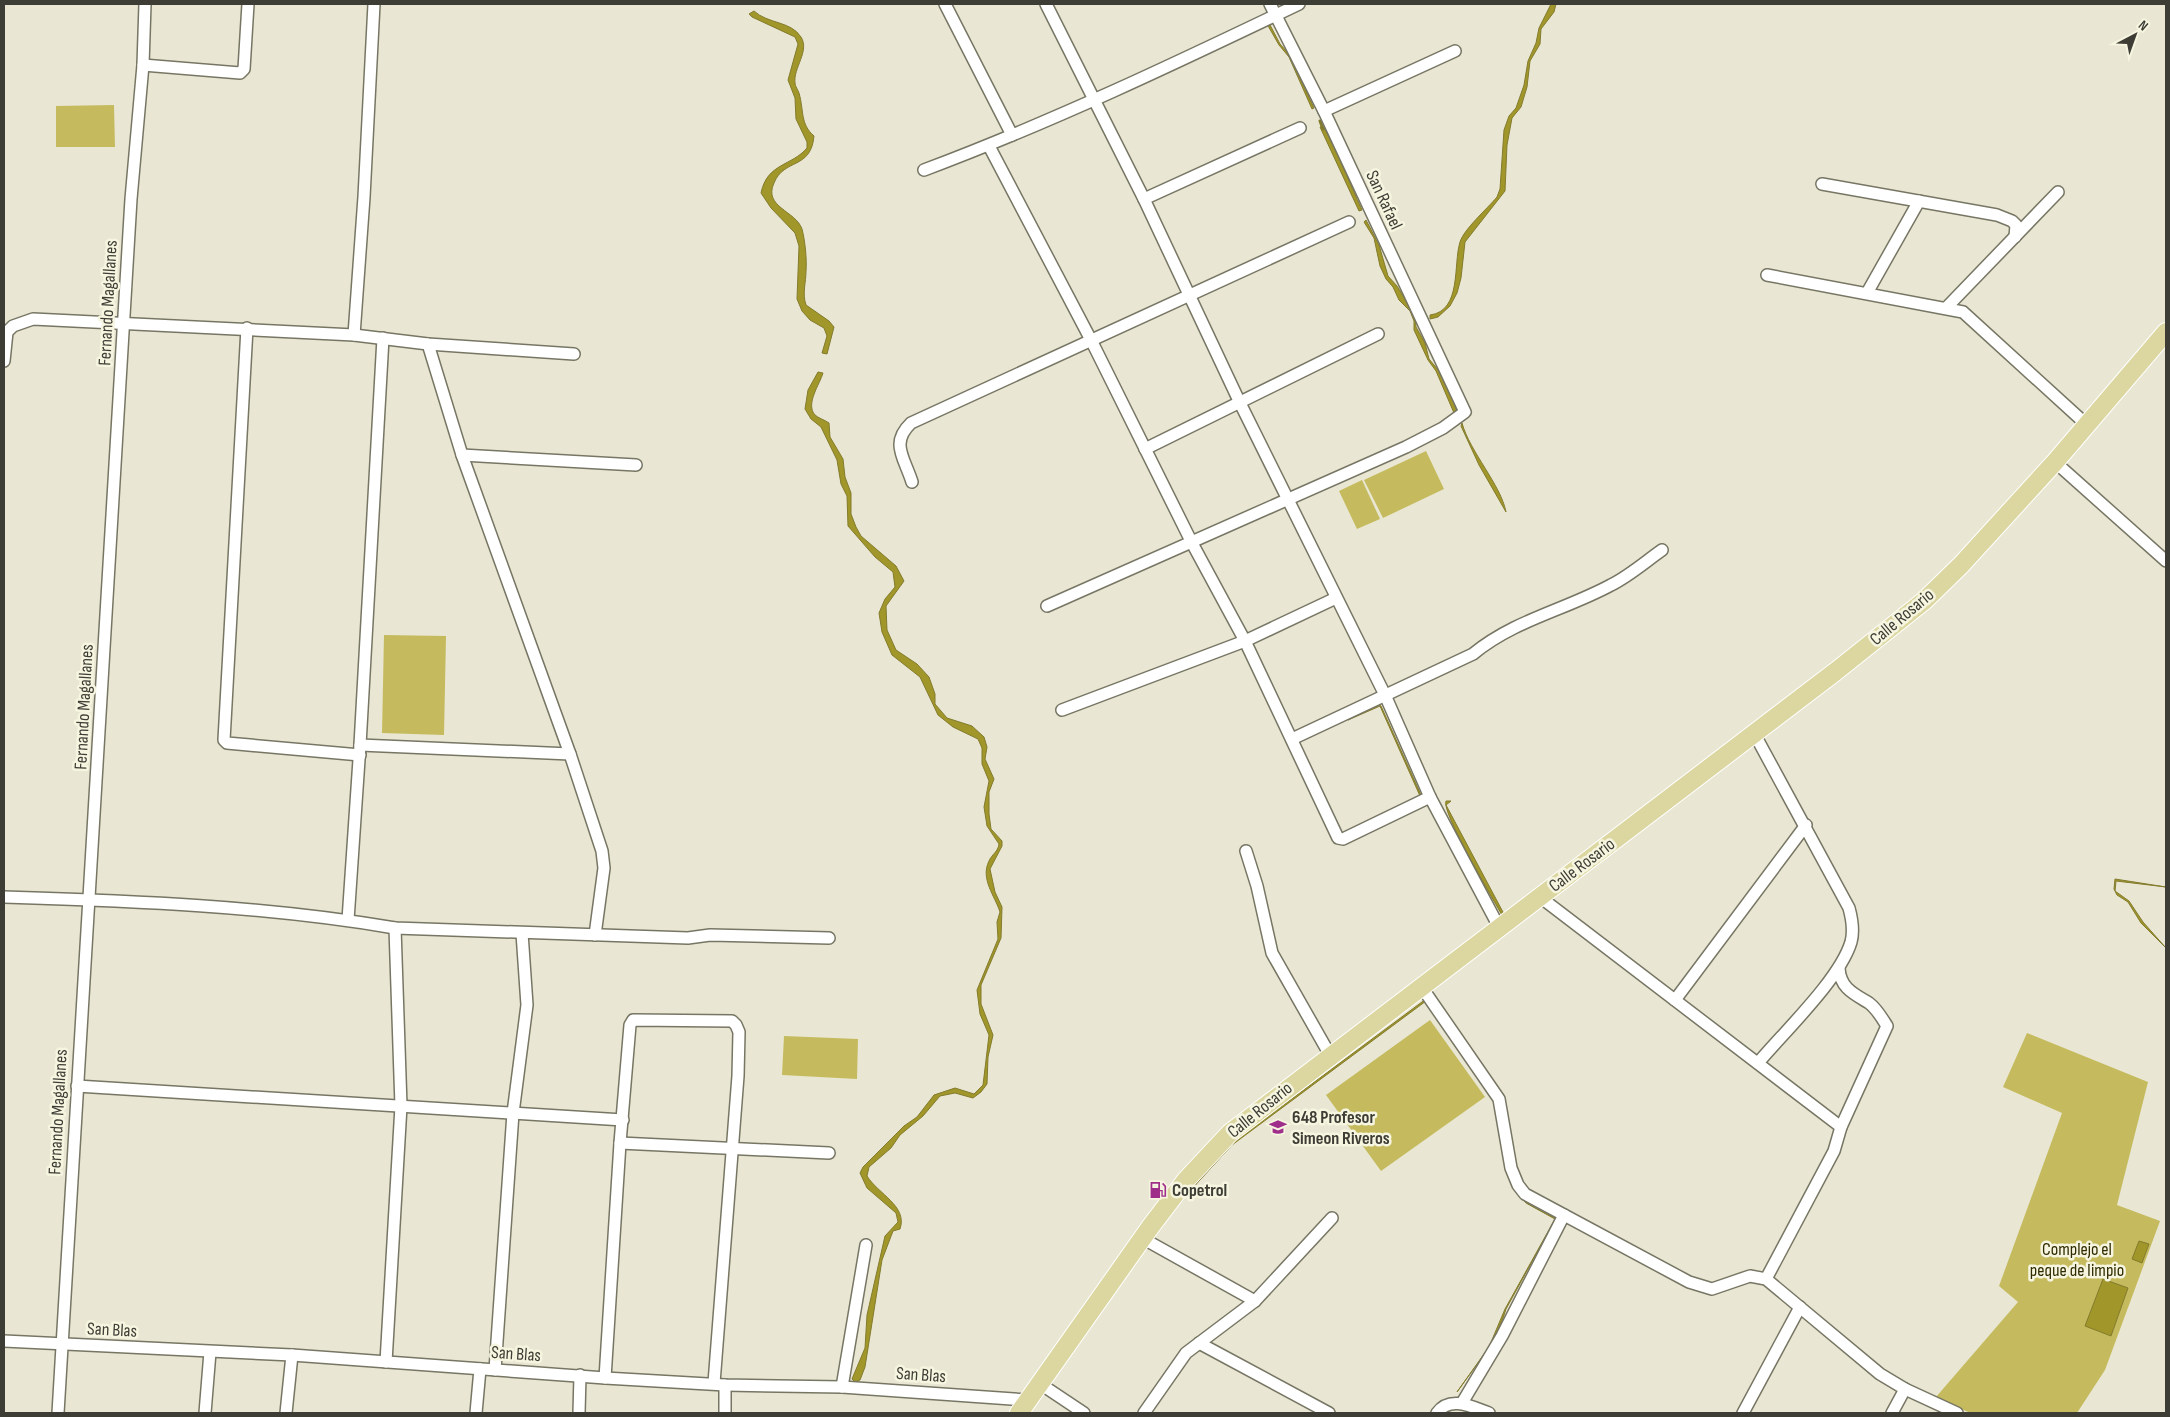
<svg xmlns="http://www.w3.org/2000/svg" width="2170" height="1417" viewBox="0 0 2170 1417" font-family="'Sofia Sans Condensed',sans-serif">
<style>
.green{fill:#c5bb5e}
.water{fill:#a19629;stroke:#837b2d}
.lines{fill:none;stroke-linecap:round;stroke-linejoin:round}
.stream{stroke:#837b2d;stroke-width:3}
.street-casing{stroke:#777664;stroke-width:14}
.primary-casing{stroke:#fff;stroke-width:20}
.street{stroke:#fff;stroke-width:11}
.primary{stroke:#dcd6a0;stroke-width:18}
.labels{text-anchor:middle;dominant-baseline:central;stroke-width:5;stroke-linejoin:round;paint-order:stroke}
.street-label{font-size:18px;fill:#3e3d35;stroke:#f6f5e0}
.poi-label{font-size:18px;font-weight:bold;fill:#3e3d35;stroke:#f6f5e0;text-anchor:start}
.park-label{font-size:18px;fill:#302b00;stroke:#f6f5e0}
</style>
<rect width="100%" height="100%" fill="#e9e7d3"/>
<g class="green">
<polygon points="114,105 115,147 56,147 56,106"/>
<polygon points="1426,451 1444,489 1383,518 1364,480"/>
<polygon points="1362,480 1380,519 1357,529 1339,491"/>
<polygon points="384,635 446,636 444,735 382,733"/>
<polygon points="1430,1020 1485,1097 1381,1171 1326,1095"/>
<polygon points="2027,1033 2148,1082 2117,1205 2160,1221 2105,1370 2077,1413 1968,1412 1936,1397 2018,1302 1999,1286 2062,1113 2003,1087"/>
<polygon points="784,1036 858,1039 857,1079 782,1075"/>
</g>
<g class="water">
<path d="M1551 4H1556L1554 12 1541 29 1540 44 1530 61 1527 87 1521 107 1512 118 1507 145 1505 191 1465 242 1461 278 1457 293 1450 306 1438 317 1430 319V315C1462 311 1453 264 1460 242 1464 229 1487 209 1497 197L1500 189 1504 130 1509 116 1516 108 1524 85 1528 61 1536 43 1539 28Z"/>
<path d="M754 11C768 24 791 21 801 37 810 51 793 68 795 83 795 86 798 90 799 93 804 110 800 124 814 136 811 170 784 158 774 183 763 207 796 211 802 229 805 240 807 260 806 271 806 283 802 293 806 305L829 321 834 327 827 354 822 353 827 336 824 328 810 320 802 311 797 299 799 246 795 233 771 208 761 193C767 163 792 166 807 148V142L796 119 795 98 788 80 798 44 795 37 752 17 749 14Z"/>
<polygon points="1269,23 1280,44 1289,54 1314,108 1312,109 1289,57 1279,45 1267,24"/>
<path d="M1323 126C1338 152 1349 182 1362 210L1359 211 1320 127Z"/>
<polygon points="1366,220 1379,245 1388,276 1397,286 1415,315 1416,327 1425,343 1429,359 1439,371 1453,400 1457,412 1454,413 1436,371 1428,360 1414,330 1414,321 1410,311 1399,300 1393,287 1386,279 1380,266 1374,238 1364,222"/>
<path d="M818 372 823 373C820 384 805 404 815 415 818 418 825 420 829 423L830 437 843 459 845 477 851 493V514L856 527 861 536 896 566 904 581 886 606 887 630 896 650 917 664 929 677 935 694V704L947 718 972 726 984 737 987 747 985 759 994 779 989 792V814L991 829 1002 841V846L990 869 995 892 1002 907 1001 938 981 985V1004L993 1035 988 1057 987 1084 981 1092 973 1098 955 1093 940 1096 923 1116 900 1135 891 1148 869 1167 867 1176C878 1194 908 1206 900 1229L893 1231 882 1260 865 1367 860 1380 855 1382 852 1379 865 1348 867 1315 885 1236 898 1222 896 1213 867 1188 860 1173 863 1167 904 1126 917 1117 934 1095 955 1088 974 1094 983 1085 989 1035 980 1014 977 990 998 939 997 922 1000 912C995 896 980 879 989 861 992 854 998 852 999 844L987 826 984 807 989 781 982 764V748L978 739 953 727 938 715 920 677 892 655 882 632 879 613 885 599 895 587 893 572 875 557 848 526 847 496 841 484 837 460 821 427 811 419 805 409 808 390Z"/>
<path d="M1462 423C1470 452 1501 485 1506 512L1479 465 1461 426Z"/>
<polygon points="1377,704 1381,706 1421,795 1420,796 1380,706 1348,720"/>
<path d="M1446 801H1451L1446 805 1504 914 1502 915C1493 899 1441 812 1446 801Z"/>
<polygon points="2115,879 2166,887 2116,881 2115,891 2129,901 2143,922 2166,948 2141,923 2128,902 2117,895 2114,889"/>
<path d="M1426 999 1495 1099 1496 1102C1499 1128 1502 1175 1520 1196 1528 1206 1544 1212 1556 1218L1506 1309C1497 1341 1476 1365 1457 1392L1489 1347 1505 1309 1555 1219 1526 1203 1514 1190 1500 1140 1494 1100 1426 1001 1232 1145 1189 1192 1231 1144Z"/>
<polygon points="2139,1241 2149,1244 2142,1263 2132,1259"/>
<polygon points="2103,1279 2128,1288 2111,1336 2085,1326"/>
</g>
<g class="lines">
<polyline class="stream" points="1320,121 1323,129"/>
<g class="street-casing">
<g id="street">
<polyline points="945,4 1012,135"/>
<polyline points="1046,4 1144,199 1240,403 1385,695 1430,797 1499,927"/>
<polyline points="143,65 240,73 244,69 248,4"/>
<polyline points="1324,111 1455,51"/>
<polyline points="989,146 1091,340 1192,543 1245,641 1338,838 1343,839 1430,797"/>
<path d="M924 170C1052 122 1176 63 1299 4"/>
<polyline points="1822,184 1997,215 2012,221 2016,225 2015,237"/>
<polyline points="1144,199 1300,128"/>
<polyline points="1767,275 1963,312 2087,425"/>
<polyline points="1867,293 1919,201"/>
<polyline points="1947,307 2058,192"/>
<polyline points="247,328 224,740 227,743 360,755"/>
<polyline points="354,335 364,197 374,4"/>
<polyline points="428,344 462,455 570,754 602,851 604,868 595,935"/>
<polyline points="4,361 7,332 13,326 33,319 354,335 428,344 574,354"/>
<polyline points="1145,449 1378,334"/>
<polyline points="462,455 636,465"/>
<polyline points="2055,462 2166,561"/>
<path d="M912 482C904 457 890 443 911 423L1349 222"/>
<polyline points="1047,606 1406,447 1443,428 1465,412 1324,111 1270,4"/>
<polyline points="1062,710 1245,641 1336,598"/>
<path d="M1754 733 1849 908C1852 919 1854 931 1851 942 1840 979 1784 1032 1758 1063"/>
<path d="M1292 739 1473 654C1514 620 1565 610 1611 585 1629 576 1645 562 1662 550"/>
<polyline points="360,745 570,754"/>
<polyline points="1246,851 1257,886 1272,953 1330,1055"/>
<path d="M4 897C134 901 266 906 395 928L688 938 710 935 829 938"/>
<polyline points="1540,897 1841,1127"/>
<polyline points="348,920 360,745 383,338"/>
<polyline points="1421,986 1499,1099 1511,1168 1518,1185 1525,1194 1689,1282 1712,1289 1750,1276 1766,1279 1880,1374 1905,1389 1957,1413"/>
<polyline points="1675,1000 1806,825"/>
<polyline points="77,1086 623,1120"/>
<polyline points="620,1143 829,1153"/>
<polyline points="1142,1238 1255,1301"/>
<path d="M1766 1279 1834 1151 1841 1127 1887 1026C1882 1018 1877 1009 1869 1003 1854 994 1840 988 1839 968"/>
<polyline points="4,1341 292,1355 605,1378 725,1385 842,1387 1027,1400"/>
<polyline points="1199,1343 1329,1413"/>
<polyline points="386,1362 401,1106 395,928"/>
<polyline points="495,1370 513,1113 527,1005 522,933"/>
<polyline points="605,1378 620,1143 630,1025 633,1020 732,1021 736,1025 739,1032 738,1076 714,1383"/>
<polyline points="1039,1383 1084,1413"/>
<polyline points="842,1387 866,1245"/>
<polyline points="1462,1403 1502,1336 1564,1215"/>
<polyline points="58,1413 131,199 143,65 145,4"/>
<polyline points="205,1413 210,1352"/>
<polyline points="286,1413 292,1355"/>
<polyline points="476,1413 480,1369"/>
<polyline points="579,1413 580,1375"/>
<polyline points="725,1413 725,1385"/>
<polyline points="1144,1413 1186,1353 1255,1301 1332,1218"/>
<path d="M1437 1413C1450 1395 1472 1407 1489 1413"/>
<polyline points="1743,1413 1800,1307"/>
<polyline points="1892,1413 1905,1389"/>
</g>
</g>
<g class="primary-casing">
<polyline id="primary" points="1019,1413 1151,1226 1186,1180 1230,1133 1835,672 1924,601 1961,565 2055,462 2166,332"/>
</g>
<use href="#street" class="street"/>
<use href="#primary" class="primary"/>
</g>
<defs>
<g id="school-bare" transform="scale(1.35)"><path d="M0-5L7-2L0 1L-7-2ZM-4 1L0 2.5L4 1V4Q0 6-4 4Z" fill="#9f2e8b" stroke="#f6f5e0" stroke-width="2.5" paint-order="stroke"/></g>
<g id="fuel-bare" transform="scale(1.35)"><path d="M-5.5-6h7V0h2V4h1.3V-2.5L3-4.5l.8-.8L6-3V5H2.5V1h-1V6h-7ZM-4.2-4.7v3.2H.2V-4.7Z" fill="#9f2e8b" stroke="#f6f5e0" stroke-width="2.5" paint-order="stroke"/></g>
</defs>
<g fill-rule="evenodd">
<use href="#school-bare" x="1278" y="1127"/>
<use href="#fuel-bare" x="1158" y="1190"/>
</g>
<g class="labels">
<g class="street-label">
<text transform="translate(1384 200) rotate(65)">San Rafael</text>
<text transform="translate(108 303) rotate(-87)">Fernando Magallanes</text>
<text transform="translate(1902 617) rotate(-40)">Calle Rosario</text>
<text transform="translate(84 707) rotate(-87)">Fernando Magallanes</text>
<text transform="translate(1582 865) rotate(-37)">Calle Rosario</text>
<text transform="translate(1260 1110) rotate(-39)">Calle Rosario</text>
<text transform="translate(58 1112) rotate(-87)">Fernando Magallanes</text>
<text transform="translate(112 1330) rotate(3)">San Blas</text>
<text transform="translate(516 1354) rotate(4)">San Blas</text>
<text transform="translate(921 1375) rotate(4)">San Blas</text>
</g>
<g class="poi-label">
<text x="1292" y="1117">648 Profesor<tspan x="1292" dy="21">Simeon Riveros</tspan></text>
<text x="1172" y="1190">Copetrol</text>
</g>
<g class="park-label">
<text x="2077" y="1249">Complejo el<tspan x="2077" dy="21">peque de limpio</tspan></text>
</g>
</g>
<rect width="2170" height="1417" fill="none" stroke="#3e3d35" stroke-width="10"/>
<g transform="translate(2135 35) rotate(41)" stroke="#f6f5e0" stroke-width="4" paint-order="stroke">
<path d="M0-4L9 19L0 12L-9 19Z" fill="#3e3d35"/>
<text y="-8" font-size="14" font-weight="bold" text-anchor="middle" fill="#3e3d35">N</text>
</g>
</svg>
